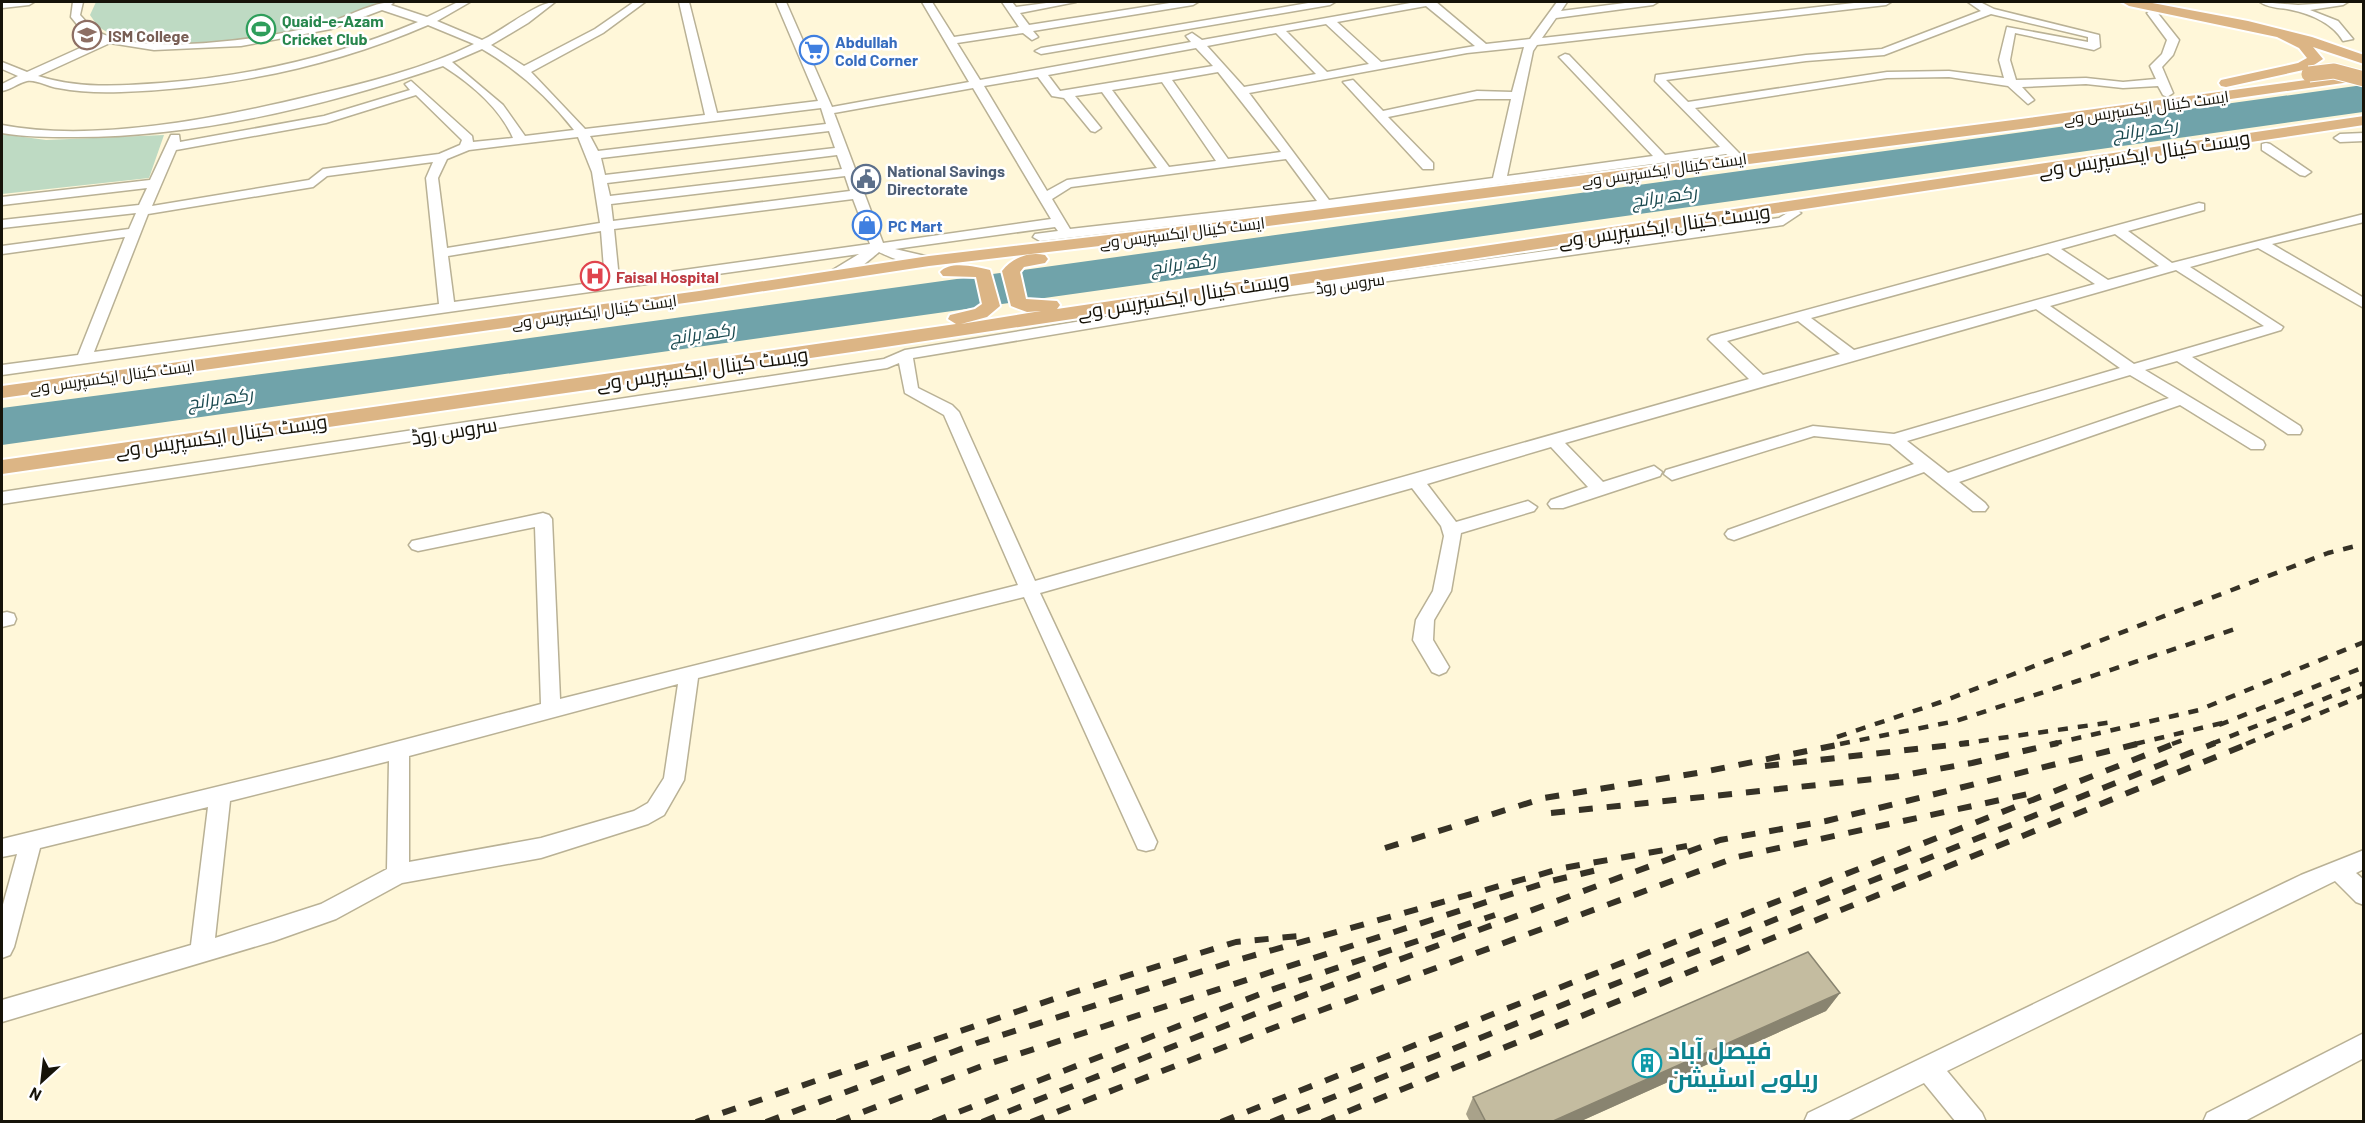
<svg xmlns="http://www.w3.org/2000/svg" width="2365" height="1123" viewBox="0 0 2365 1123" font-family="Barlow,Cairo,sans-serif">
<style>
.green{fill:#bedac3}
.water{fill:#70a3aa}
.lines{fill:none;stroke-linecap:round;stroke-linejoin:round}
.minor-casing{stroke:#b9b195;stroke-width:3}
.major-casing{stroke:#fff;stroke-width:4}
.minor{fill:#fff;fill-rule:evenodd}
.major{fill:#dcb585;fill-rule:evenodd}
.rail-far1{stroke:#363226;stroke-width:4.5;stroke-dasharray:10 10;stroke-linecap:butt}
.rail{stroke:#363226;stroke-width:6;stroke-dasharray:14 14;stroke-linecap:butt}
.major-bridge-casing{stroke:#fff;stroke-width:17;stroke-linecap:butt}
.major-bridge{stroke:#dcb585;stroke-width:15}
.wall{fill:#a9a28a}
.shaded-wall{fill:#898470}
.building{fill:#c4bca0;stroke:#898470;stroke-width:1.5}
.labels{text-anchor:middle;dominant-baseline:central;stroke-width:5;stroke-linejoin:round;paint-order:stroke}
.far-leisure-label{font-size:16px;font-weight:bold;fill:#27864d;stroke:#fff;text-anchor:start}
.far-education-label{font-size:16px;font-weight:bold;fill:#785e54;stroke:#fff;text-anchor:start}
.far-shop-label{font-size:16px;font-weight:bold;fill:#366cbe;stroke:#fff;text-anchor:start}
.far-street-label{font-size:16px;fill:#161309;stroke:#fff}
.far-service-label{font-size:16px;font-weight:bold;fill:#4e5e75;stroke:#fff;text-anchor:start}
.far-health-label{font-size:16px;font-weight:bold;fill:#be3a42;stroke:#fff;text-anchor:start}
.far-water-label{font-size:18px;font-style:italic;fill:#1a494f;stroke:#fff}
.street-label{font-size:20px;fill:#161309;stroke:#fff}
.near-culture-label{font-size:24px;font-weight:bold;fill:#0d838f;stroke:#fff;text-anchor:start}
</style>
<rect width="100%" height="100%" fill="#fff7d9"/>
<g class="green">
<path d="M96 2H383C330 32 155 65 102 29 97 26 93 19 90 15Z"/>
<polygon points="2,134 46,140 164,135 149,178 2,194"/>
</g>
<polygon class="water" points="2363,85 2363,112 2,445 2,408 392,357"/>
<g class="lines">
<g class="minor-casing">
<g id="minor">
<polygon points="2,2 34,2 29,5 2,8"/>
<path d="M73 2H83L80 15C84 19 88 25 93 29 138 59 273 38 324 24 346 18 372 2 394 2L391 5 427 17 458 2H470L437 21 482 40C502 31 537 2 555 2L528 23 491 45 524 66 595 29 634 2H645L603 33 531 72 585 129 705 115 679 2H689L717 113 818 101 776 2H786L832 107 969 82 922 2H932L954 37 1019 27 1002 2H1012L1016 7 1054 2H1076L1020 13 1029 25 1176 2H1198L1193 5 1033 31 1038 37 1032 40 1023 33 957 43 980 80 1191 42 1186 36 1192 33 1202 40 1416 2H1436L1486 44 1530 39 1557 2H1567L1561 11 1633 2H1658L1653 5 1556 18 1542 38 1863 2H1891L1886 5 1537 45 1533 51 1507 176 1653 156 1561 59 1559 57 1565 54 1569 55 1665 155 1720 147 1655 81 1656 75 1806 55 1882 49 1981 11 1968 2H1980L1994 9 2099 35 2100 47 2094 50 2015 33 2010 60 2016 80 2086 78 2123 82 2156 79 2150 66 2162 54 2167 40 2147 13 2152 10 2156 11 2179 40 2173 55 2162 67 2173 93 2167 97 2163 95 2158 86 2123 88 2086 84 2022 87 2034 100 2028 104 2008 86 1949 77 1887 78 1695 108 1739 153 1741 156 1735 160 1726 154 1326 208 1040 241 1033 237 1035 234 1058 231 1055 227 895 249 934 258 936 261C925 272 891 258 879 252 867 262 847 281 831 277V271L859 254 2 375V365L78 355 125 237 2 254V246L129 229 136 213 2 228V220L139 205 147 188 2 205V197L150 180 171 135H179L180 142 324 116 410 90 405 84 411 81 472 136 473 142 513 138C500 108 470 83 443 66 325 106 195 138 70 137 47 137 24 137 2 133V125C94 143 219 118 310 96 366 83 423 69 474 44L428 25C331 67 228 88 121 92 100 93 79 92 58 88 49 87 35 79 27 81 18 83 10 90 2 91V84L18 76 2 69V62L27 72 100 39 84 33 71 17ZM1426 6 1475 46 1381 62 1337 22ZM382 10 418 22C335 57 250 76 161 83 119 86 78 89 38 76L110 43 154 50 241 46 331 29ZM1991 14 2088 37V42L2007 27 1999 60 2004 78 1949 71 1887 72 1688 102 1666 80 1806 61 1884 55ZM1326 24 1369 64 1327 72 1286 31ZM1276 33 1316 74 1244 87 1207 46ZM1524 47 1512 92 1477 91 1383 111 1353 80 1343 82 1423 169H1433V163L1388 117 1477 99H1511L1493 178 1329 200 1249 93 1467 53ZM1196 48 1213 66 1060 91 1048 75ZM482 49C518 70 549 98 574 130L525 136 503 105 452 62ZM1218 72 1281 152 1228 159 1172 80ZM1038 77 1052 96 1064 98 1091 131 1095 132 1101 128 1075 96 1102 92 1157 168 1067 180 1047 191 984 86ZM1162 82 1216 161 1169 167 1112 90ZM973 88 1051 219 883 243 834 113ZM416 95 462 140 460 145 439 154 323 169 309 180 152 206 176 150 326 123ZM821 108 826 124 598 151 590 136ZM829 131 835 148 605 175 601 158ZM578 137 592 172 600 223 447 248 438 178 447 159 469 150ZM837 155 842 169 610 196 607 183ZM1286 159 1317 201 1070 229 1052 199 1071 187ZM433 162 426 178 439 304 94 352 148 214 313 187 327 176ZM845 176 850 191 613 221 611 204ZM853 199 870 244 619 279 614 229ZM601 231 605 281 454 302 448 256Z"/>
<polygon points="1314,2 1335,2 1330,5 1041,54 1035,51 1041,48"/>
<path d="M2260 2 2298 5 2348 2 2343 5 2310 10 2338 21 2353 39 2343 41C2332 22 2308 13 2287 9 2278 8 2267 7 2260 2Z"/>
<polygon points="2364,133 2364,141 2340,142 2334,138 2340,134"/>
<polygon points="2266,143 2270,144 2311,172 2305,176 2300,175 2262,150 2262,144"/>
<path d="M2199 203 2204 204V210L2128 231 2172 263 2364 214V222L2272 244 2364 298V308L2258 248 2190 267 2283 327 2281 330 2192 357 2300 426 2302 430 2300 434H2288L2177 361 2145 370 2263 441 2265 445 2263 449H2251L2180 405 1959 482 1985 503 1988 507 1985 511H1973L1924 472 1734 540 1728 538 1725 534 1728 530 1914 464 1890 444 1814 436 1672 480 1664 474 1666 470 1813 426 1894 434 2120 368 2036 309 1565 443 1603 482 1654 466 1662 472 1660 476 1563 508H1551L1548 504 1551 500 1588 487 1551 447 1427 484 1456 522 1528 501 1537 507 1534 511 1461 533 1451 591 1434 620 1433 640 1449 667 1446 672 1439 675 1432 672 1413 640 1416 620 1433 591 1444 536 1441 526 1412 488 1040 593 1157 842 1154 849 1146 851 1138 849 1024 597 698 678 684 780 664 815 648 824 541 858 402 883 336 919 274 941 2 1022V1000L191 945 208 807 40 848 14 947 10 955 2 958V908L17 854 2 857V839L331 759 541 704 535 527 418 551 412 549 409 545 412 541 543 513 549 515 552 519 560 699 1018 585 944 415 905 393 899 363 887 368 2 504V492L884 359 905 350 1282 288 1779 218 1794 209 1801 213 1783 225 1282 296 913 358 918 388 952 405 959 412 1035 581 1749 379 1711 342 1708 339 1711 336ZM2115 234 2159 266 2108 280 2061 249ZM2048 253 2095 284 1854 350 1811 318ZM2176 270 2264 326 2134 364 2050 306ZM1798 321 1840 354 1763 375 1727 341ZM2130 375 2169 398 1948 473 1907 441ZM678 684 664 778 648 803 634 811 541 838 409 862V756ZM389 761 387 869 321 904 215 938 230 801Z"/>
<polygon points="7,612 14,614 16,619 14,624 2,627 2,613"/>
<polygon points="2364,850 2364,869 2356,873 2364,880 2364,905 2356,902 2335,881 1947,1071 1982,1113 1986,1122 1956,1122 1924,1083 1845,1122 1804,1122 1808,1113 2301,875"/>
<polygon points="2364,1033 2364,1058 2243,1122 2203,1122 2207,1113"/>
</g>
</g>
<g class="major-casing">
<g id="major">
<polygon points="2122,2 2147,2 2248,21 2312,37 2364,55 2364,64 2313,47 2323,59 2308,69 2226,87 2221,86 2219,83 2221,80 2298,63 2307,58 2299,48 2277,37 2129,6"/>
<polygon points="2364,72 2364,80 2021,129 1237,230 929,266 699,301 2,398 2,386 699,291 929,256 1237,220 2021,119"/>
<path d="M2364 116V125L852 352 2 474V460L956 324 948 319 950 315 975 309 982 304 976 277 943 276 940 272C950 260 977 267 990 270L1000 306 987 317 961 324 1041 311 1027 312 1011 306 1002 271C1012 258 1029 251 1045 255L1048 259 1045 263 1024 267 1020 272 1026 299 1057 301 1060 305 1057 309Z"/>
</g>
</g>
<use href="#minor" class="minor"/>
<use href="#major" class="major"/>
<g class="rail-far1">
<polyline points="2219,725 2364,667"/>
<polyline points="1837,737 1941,702 2328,553 2364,544"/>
<polyline points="1840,744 1956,721 2235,629"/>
<polyline points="1959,744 2113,722"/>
<polyline points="2052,744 2199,710 2364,642"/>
<polyline points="2135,744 2226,722"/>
<polyline points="2172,744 2186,739"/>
<polyline points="2211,744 2364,683"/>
<polyline points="2246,744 2364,695"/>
</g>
<g class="rail">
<polyline points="1765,766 1969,743"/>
<polyline points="1551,813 1893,777 1972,763 2058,743"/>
<polyline points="1385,848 1544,798 1703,772 1847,743"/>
<polyline points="696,1122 1071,993 1236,942 1309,935"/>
<polyline points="766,1122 977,1043 1241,959 1563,868 1687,846"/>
<polyline points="837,1122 982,1066 1551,881 1597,870"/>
<polyline points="933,1122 1268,991 1495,915"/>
<polyline points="982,1122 1270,1008 1720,840 1826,821 2141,743"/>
<polyline points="1031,1122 1273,1028 1737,857 2037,792"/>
<polyline points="1221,1122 2176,743"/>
<polyline points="1271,1122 2215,743"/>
<polyline points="1322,1122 2250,743"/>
</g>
<g class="major-bridge-casing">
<polyline id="major-bridge" points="2309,74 2334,71 2364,79"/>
</g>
<use href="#major-bridge" class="major-bridge"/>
</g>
<polygon class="wall" points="1840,993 1826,1011 1579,1122 1470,1122 1466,1114 1473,1097"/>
<polygon class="shaded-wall" points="1840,993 1826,1011 1579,1122 1551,1122"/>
<polygon class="building" points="1808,952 1840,993 1551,1122 1486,1122 1473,1097"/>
<defs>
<g id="stadium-ring" transform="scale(1.5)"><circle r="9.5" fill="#fff" stroke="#2e9e5b" stroke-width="1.5"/><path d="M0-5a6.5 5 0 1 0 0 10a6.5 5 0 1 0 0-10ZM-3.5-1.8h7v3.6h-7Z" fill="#2e9e5b"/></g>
<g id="university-ring" transform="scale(1.5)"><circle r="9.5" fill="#fff" stroke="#8d6e63" stroke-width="1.5"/><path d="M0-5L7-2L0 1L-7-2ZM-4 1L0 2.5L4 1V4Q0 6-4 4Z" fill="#8d6e63"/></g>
<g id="supermarket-ring" transform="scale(1.5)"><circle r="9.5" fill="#fff" stroke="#3f7fe0" stroke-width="1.5"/><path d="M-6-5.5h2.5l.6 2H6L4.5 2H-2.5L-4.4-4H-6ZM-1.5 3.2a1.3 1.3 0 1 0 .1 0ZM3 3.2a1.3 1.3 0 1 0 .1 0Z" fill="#3f7fe0"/></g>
<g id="civic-ring" transform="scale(1.5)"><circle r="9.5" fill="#fff" stroke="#5c6f8a" stroke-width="1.5"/><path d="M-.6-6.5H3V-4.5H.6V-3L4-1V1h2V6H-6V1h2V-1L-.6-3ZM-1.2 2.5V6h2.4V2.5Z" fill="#5c6f8a"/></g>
<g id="shop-ring" transform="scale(1.5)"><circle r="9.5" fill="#fff" stroke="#3f7fe0" stroke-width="1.5"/><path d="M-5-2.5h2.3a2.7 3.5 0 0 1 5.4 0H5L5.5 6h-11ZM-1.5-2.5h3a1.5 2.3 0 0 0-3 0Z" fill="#3f7fe0"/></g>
<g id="hospital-ring" transform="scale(1.5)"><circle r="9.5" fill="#fff" stroke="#e0444e" stroke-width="1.5"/><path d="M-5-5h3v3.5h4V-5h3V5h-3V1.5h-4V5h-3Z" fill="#e0444e"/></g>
<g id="building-ring" transform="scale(1.5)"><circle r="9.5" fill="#fff" stroke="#0f9aa8" stroke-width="1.5"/><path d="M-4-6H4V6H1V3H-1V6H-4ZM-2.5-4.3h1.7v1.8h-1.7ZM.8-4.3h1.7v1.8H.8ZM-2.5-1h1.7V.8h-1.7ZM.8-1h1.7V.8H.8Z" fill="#0f9aa8"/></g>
</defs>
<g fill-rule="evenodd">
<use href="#stadium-ring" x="261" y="29"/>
<use href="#university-ring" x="87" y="35"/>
<use href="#supermarket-ring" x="814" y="50"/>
<use href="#civic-ring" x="866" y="179"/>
<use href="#shop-ring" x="867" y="225"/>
<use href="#hospital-ring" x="595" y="276"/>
<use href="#building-ring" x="1647" y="1063"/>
</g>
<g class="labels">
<g class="far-leisure-label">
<text x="282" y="20">Quaid-e-Azam<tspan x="282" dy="18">Cricket Club</tspan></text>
</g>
<g class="far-education-label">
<text x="108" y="35">ISM College</text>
</g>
<g class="far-shop-label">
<text x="835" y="41">Abdullah<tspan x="835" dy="18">Cold Corner</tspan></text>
<text x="888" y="225">PC Mart</text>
</g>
<g class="far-street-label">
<text transform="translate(2146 107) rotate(-8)">ایسٹ کینال ایکسپریس وے</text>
<text transform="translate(1664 169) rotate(-8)">ایسٹ کینال ایکسپریس وے</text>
<text transform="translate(1182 232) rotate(-7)">ایسٹ کینال ایکسپریس وے</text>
<text transform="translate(1350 283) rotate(-8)">سروس روڈ</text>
<text transform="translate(594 311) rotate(-8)">ایسٹ کینال ایکسپریس وے</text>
<text transform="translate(112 376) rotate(-8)">ایسٹ کینال ایکسپریس وے</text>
</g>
<g class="far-service-label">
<text x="887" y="170">National Savings<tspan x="887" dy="18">Directorate</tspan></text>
</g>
<g class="far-health-label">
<text x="616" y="276">Faisal Hospital</text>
</g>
<g class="far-water-label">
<text transform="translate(2145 129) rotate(-8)">رکھ برانچ</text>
<text transform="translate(1664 196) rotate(-8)">رکھ برانچ</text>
<text transform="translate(1183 263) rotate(-8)">رکھ برانچ</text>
<text transform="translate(702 333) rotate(-8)">رکھ برانچ</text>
<text transform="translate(220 398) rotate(-8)">رکھ برانچ</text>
</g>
<g class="street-label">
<text transform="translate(2144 153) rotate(-9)">ویسٹ کینال ایکسپریس وے</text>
<text transform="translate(1664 225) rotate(-8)">ویسٹ کینال ایکسپریس وے</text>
<text transform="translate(1183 295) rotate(-9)">ویسٹ کینال ایکسپریس وے</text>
<text transform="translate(702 368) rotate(-8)">ویسٹ کینال ایکسپریس وے</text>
<text transform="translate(454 430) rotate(-9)">سروس روڈ</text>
<text transform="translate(221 435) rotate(-8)">ویسٹ کینال ایکسپریس وے</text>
</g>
<g class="near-culture-label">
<text x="1668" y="1049">فیصل آباد<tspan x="1668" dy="28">ریلوے اسٹیشن</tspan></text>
</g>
</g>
<rect width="2365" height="1123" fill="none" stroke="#161309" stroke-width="6"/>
<g transform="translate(42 1081) rotate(207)" stroke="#ffffff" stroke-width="4.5" paint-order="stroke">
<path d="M0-4.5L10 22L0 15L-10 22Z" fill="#161309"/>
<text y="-9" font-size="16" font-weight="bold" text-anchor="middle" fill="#161309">N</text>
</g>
</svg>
